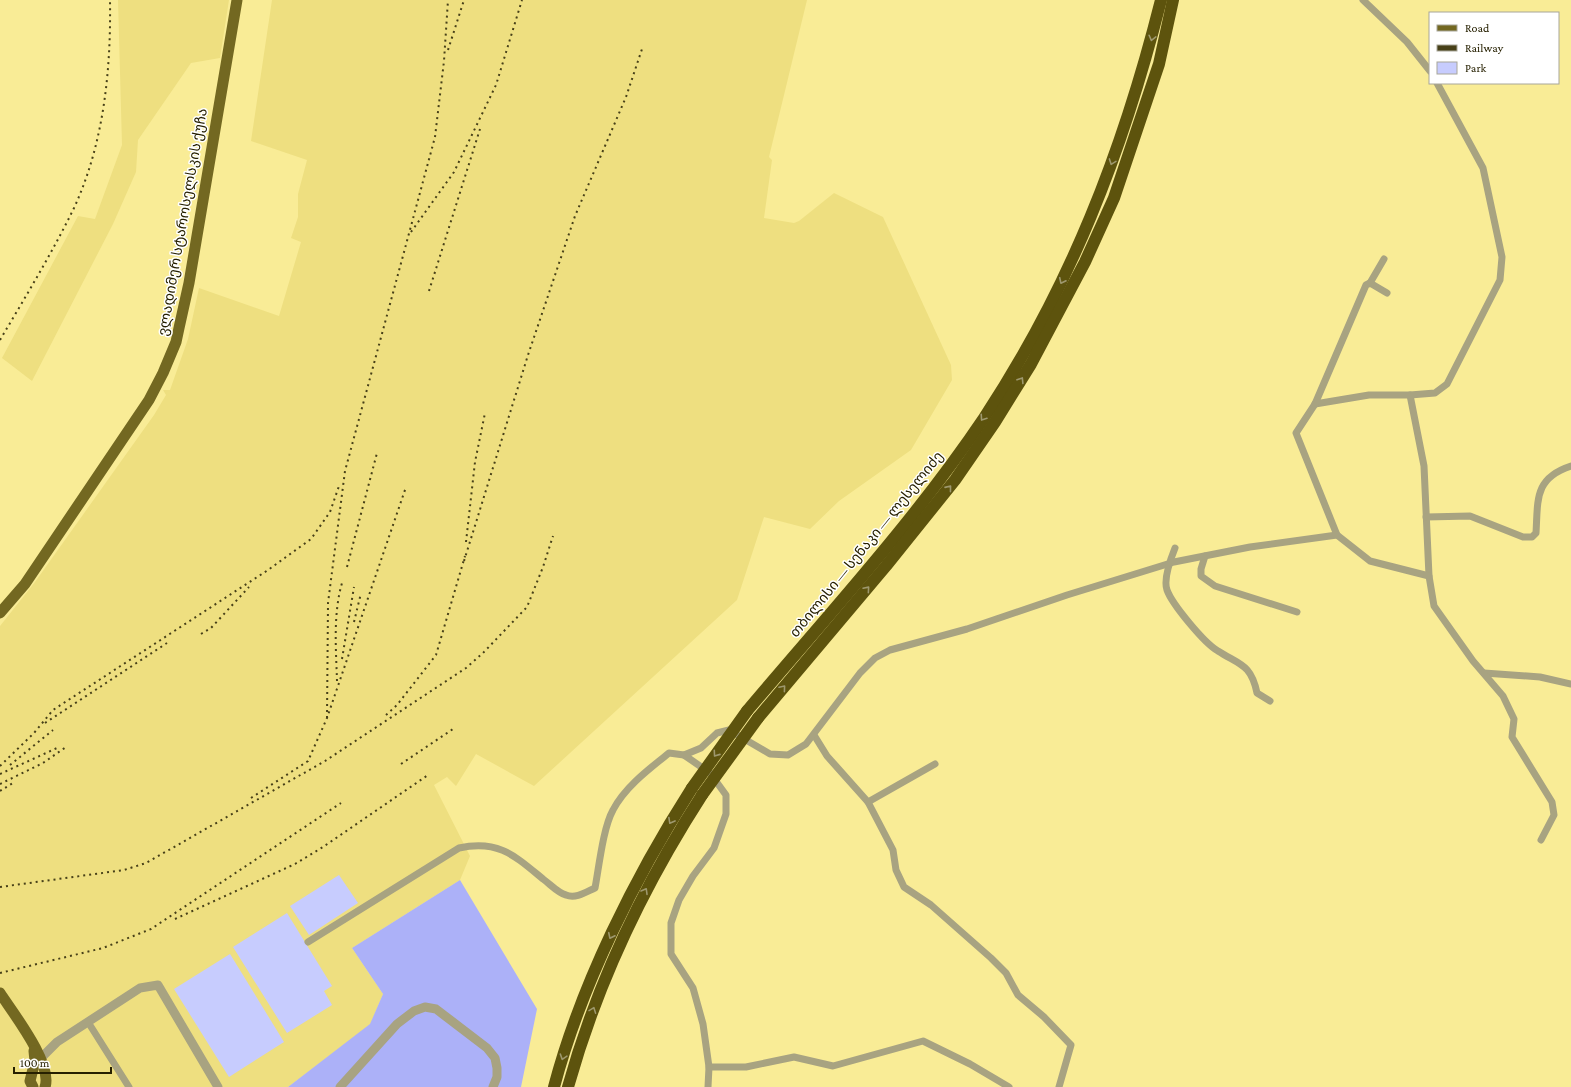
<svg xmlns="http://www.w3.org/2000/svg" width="1571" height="1087" viewBox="0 0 1571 1087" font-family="'Crimson Pro','Noto Sans Georgian',serif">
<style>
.built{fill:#eedf80}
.green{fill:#c7ccfe}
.forest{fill:#acb1f8}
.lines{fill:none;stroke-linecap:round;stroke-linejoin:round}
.minor{stroke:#a8a381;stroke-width:7}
.tertiary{stroke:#a8a381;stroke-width:9}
.primary{stroke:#736821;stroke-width:11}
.motorway{stroke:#5d530d;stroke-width:12}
.rail{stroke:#474018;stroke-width:2;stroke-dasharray:2 4;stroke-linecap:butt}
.motorway-bridge{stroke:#5d530d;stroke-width:12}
.oneway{stroke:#9e986e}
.labels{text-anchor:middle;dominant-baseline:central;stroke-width:3;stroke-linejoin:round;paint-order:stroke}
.street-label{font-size:14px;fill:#262000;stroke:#fff}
</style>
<rect width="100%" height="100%" fill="#f9ec96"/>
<g class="built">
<polygon points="118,0 229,0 220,58 191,63 138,140 136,172 113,224 32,381 2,358 78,216 95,219 122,145"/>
<polygon points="272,0 807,0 769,157 772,160 764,218 794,223 799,221 834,193 883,217 951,365 952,380 911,450 839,501 810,529 764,517 737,600 534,786 476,754 456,786 447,777 434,785 470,856 460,880 352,948 383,994 370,1025 288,1087 0,1087 0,626 35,582 154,415 166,395 163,390 170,390 188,339 199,288 279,316 301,242 291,238 298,217 298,194 307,160 251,141"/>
</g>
<g class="green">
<polygon points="339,875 358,903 309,935 290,906"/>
<polygon points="287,913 332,986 324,991 332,1005 287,1033 233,947"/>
<polygon points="230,954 284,1042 229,1077 174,989"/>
</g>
<polygon class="forest" points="460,880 537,1009 521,1087 288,1087 370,1024 383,994 352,948"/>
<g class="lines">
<g class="minor">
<polyline points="1363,0 1407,42 1430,71"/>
<polyline points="1370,283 1384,259"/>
<polyline points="1410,395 1424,466 1429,576"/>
<polyline points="1315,404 1369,395 1410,395 1435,393 1447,384 1500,280 1502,257 1483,168 1437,83"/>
<path d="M1426 517 1470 516 1523 537H1532L1536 533C1538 500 1534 478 1571 466"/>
<polyline points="1337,535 1296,433 1315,404 1366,285 1370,283 1387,293"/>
<path d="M1175 548C1171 558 1163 579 1167 590 1172 604 1204 643 1218 651 1240 665 1251 664 1257 693L1270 701"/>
<polyline points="1205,556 1201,569 1201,576 1215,586 1297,612"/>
<polyline points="1484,673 1540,677 1571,684"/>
<polyline points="814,735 827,756 868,802 935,764"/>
<polyline points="684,755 701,748 717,733 729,730 770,754 788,755 806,744 860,673 875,658 890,650 967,629 1067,595 1174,562 1250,547 1337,535 1370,561 1429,576 1434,606 1473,661 1503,696 1514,719 1512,737 1552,802 1554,815 1541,840"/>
<polyline points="868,802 893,850 896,870 904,887 931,905 991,958 1006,973 1018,995 1044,1017 1071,1045 1059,1087"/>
<path d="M308 942 459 848C498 839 515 856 543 879 550 884 558 893 566 895 576 899 586 892 595 888 599 867 603 828 613 810 625 787 649 769 669 753L684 755 710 773 726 795V814L714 848 693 876 679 900 671 923V954L693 988 703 1024 709 1067 708 1087"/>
<polyline points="88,1022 129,1087"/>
<polyline points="709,1067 746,1067 794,1057 833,1066 923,1041 970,1064 1009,1087"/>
</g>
<g class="tertiary">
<polyline points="41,1058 57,1042 140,988 158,985 218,1087"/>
<polyline points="340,1087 397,1024 414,1011 425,1007 436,1009 487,1048 495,1058 497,1068 497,1077 493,1087"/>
</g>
<g class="primary">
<polyline points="0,613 25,584 149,400 163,373 176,342 179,328 189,283 237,0"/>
<path d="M0 993C13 1013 53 1064 45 1087"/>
<polyline points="33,1087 30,1081 35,1061 34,1051"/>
</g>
<g class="motorway">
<path d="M747 711C828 615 914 522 984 418 1070 288 1123 151 1161 0"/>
<polyline points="758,718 886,566 955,480 995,422 1031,364 1085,262 1114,198 1159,64 1173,0"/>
<path d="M554 1087C581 985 635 877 692 788"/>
<path d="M568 1087C597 983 644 885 702 795"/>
</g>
<g class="rail">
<polyline points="448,50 464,0"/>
<polyline points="411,232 454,172 496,85 522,0"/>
<polyline points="429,291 480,129"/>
<path d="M0 340C26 296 52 253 74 208 104 143 111 70 110 0"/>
<polyline points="466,542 475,462 485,413"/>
<polyline points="464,561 528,355 575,216 626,97 642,49"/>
<polyline points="347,567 377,453"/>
<polyline points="354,622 361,593"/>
<polyline points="201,634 211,628 249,587"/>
<polyline points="342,659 354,587"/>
<path d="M337 681C336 649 333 614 342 583"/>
<polyline points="386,715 397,705 436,655 465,556"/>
<polyline points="327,718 328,603 345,471 435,137 444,61 448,0"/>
<polyline points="45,723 167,643"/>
<polyline points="401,764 453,729"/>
<polyline points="10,765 53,730"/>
<polyline points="0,766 34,733 53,710 268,570 311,539 330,512 339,486"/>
<polyline points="0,774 57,748"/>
<polyline points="0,784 43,763 66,747"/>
<polyline points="0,791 13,783"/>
<polyline points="251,798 308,761 327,718 406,487"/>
<polyline points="0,887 124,870 146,863 325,761 466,668 483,653 527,607 543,567 553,536"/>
<polyline points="175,919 295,864 323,847 428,775"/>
<polyline points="0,973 103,948 151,929 341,803"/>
</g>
<g class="motorway-bridge">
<polyline points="692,788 747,711"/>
<polyline points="702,795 758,718"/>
</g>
</g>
<defs><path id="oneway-chevron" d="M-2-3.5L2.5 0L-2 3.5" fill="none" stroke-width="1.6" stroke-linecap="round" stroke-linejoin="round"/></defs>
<g class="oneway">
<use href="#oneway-chevron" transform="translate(1152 38) rotate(104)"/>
<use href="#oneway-chevron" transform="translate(1112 162) rotate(110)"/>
<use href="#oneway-chevron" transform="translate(1062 281) rotate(116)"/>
<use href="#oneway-chevron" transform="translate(1021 380) rotate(-58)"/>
<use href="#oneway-chevron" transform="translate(983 418) rotate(124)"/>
<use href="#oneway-chevron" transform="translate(949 488) rotate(-51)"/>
<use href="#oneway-chevron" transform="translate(867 589) rotate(-49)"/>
<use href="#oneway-chevron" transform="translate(783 688) rotate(-50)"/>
<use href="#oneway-chevron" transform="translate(716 754) rotate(125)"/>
<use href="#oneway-chevron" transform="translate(671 821) rotate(119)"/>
<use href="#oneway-chevron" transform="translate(645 891) rotate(-60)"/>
<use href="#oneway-chevron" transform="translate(611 936) rotate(116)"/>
<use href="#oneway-chevron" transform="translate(593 1010) rotate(-69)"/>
<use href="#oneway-chevron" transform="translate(563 1057) rotate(108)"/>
</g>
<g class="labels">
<g class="street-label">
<text transform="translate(182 222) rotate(-80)">ვლადიმერ სტაროსელსკის ქუჩა</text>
<text transform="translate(866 544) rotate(-51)">თბილისი — სენაკი — ლესელიძე</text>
</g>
</g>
<rect x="1429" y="12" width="130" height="72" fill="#ffffff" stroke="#a8a699"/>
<rect x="1437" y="25" width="20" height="6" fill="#736821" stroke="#a8a699"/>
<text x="1465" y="32" font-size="12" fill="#262000">Road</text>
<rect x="1437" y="45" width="20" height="6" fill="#474018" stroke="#a8a699"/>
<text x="1465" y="52" font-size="12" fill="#262000">Railway</text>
<rect x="1437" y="62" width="20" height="12" fill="#c7ccfe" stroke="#a8a699"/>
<text x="1465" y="72" font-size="12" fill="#262000">Park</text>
<path d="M14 1067v6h97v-6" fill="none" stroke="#262000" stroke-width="2"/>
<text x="20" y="1067" font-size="12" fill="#262000" stroke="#ffffff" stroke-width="3" paint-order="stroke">100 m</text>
</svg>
